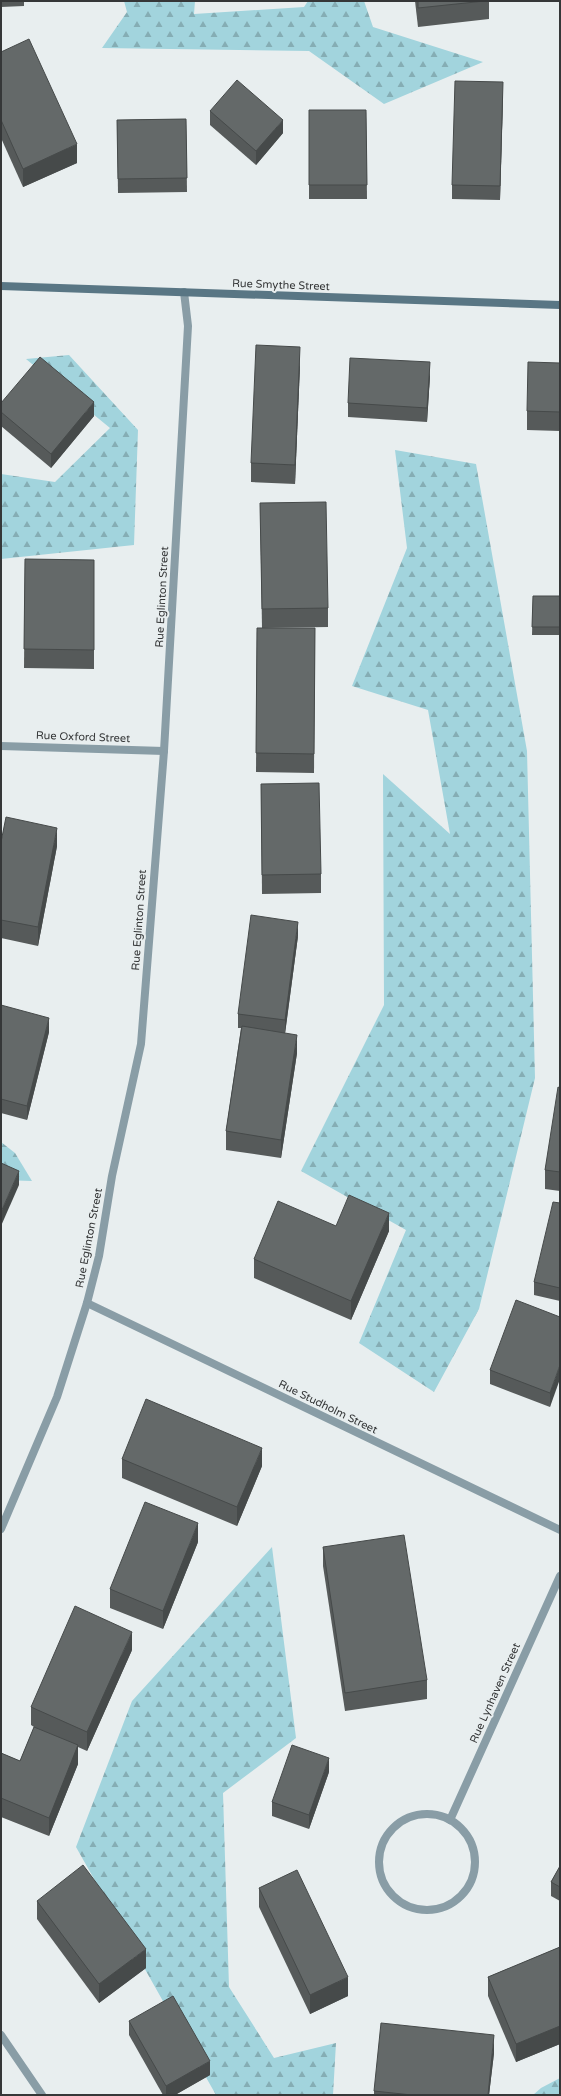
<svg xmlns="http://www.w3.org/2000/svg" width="561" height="2096" viewBox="0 0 561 2096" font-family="'Varela Round',sans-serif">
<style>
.forest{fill:url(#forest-firs)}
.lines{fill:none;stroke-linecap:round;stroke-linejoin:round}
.minor{stroke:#899da6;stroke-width:8}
.secondary{stroke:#597684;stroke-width:8}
.wall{fill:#565a5a}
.shaded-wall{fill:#464a4a}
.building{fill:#646969;stroke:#464a4a}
.labels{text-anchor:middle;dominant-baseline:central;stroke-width:4;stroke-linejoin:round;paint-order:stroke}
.street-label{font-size:11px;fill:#353738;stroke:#e8eeef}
</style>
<defs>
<pattern id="forest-firs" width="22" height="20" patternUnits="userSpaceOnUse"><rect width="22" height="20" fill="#a2d4dd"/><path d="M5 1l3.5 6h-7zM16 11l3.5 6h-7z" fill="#85adb4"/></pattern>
</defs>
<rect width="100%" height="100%" fill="#e8eeef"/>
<g class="forest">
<polygon points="124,1 195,1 194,14 304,7 308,1 364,1 373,27 483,62 384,104 309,51 102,48 127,12"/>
<polygon points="69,355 138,430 134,545 1,559 1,474 55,482 110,428 26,359"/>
<polygon points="395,450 476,464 527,751 535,1078 479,1309 434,1392 359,1343 406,1230 301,1171 384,1005 383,774 450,834 428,710 352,686 407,548"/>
<polygon points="1,1142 15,1153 32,1181 1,1180"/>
<polygon points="272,1547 296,1738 223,1793 229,1987 274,2058 336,2043 333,2095 216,2095 76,1847 132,1701"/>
<polygon points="560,2078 560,2095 533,2095 541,2088"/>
</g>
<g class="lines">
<g class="minor">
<polyline points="1,746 164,751"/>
<polyline points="87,1303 560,1530"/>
<polyline points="1,1529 57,1397 87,1303 99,1256 112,1176 141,1044 164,751 188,326 184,292"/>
<circle cx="427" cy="1862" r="48"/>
<polyline points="450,1820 560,1576"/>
<polyline points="1,2035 42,2095"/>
</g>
<polyline class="secondary" points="1,286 560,305"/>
</g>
<g class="wall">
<polygon points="1,1 24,1 24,6 1,7"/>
<polygon points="415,1 489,1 489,19 418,27"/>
<polygon points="1,52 77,163 23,187 1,138"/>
<polygon points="503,96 500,200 452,199 452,185"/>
<polygon points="309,110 366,110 367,199 309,199"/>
<polygon points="210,111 283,133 256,165 210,125"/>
<polygon points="186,119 187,192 118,193 117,120"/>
<polygon points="560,363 560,431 527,430 527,411"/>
<polygon points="300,365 295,484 251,482 251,463"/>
<polygon points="430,376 427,422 348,417 348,403"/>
<polygon points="1,403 94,416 51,468 1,426"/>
<polygon points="260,503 328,608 328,627 262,628"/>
<polygon points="25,559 94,560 94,669 24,668"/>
<polygon points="533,596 560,596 560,635 532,635"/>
<polygon points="257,628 315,628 314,773 256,772"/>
<polygon points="261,784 321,874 321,893 262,894"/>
<polygon points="1,842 57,846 38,946 1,938"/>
<polygon points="298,936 285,1033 297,1053 281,1158 226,1150 226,1131 241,1028 238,1028 238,1014"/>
<polygon points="1,1005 49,1032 27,1120 1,1113"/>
<polygon points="560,1088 560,1191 545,1189 545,1170"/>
<polygon points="560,1203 560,1301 534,1295 534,1282"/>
<polygon points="336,1226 389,1231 351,1320 254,1278 254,1259"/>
<polygon points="560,1317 550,1407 490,1384 490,1370"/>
<polygon points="122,1459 262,1466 237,1526 122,1478"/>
<polygon points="198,1542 163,1629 110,1608 110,1589"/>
<polygon points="323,1547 427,1680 427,1699 345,1711 323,1566"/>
<polygon points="132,1650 87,1751 78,1747 78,1764 49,1836 1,1817 1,1753 20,1761 34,1727 31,1725 31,1707"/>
<polygon points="329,1772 309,1829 272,1816 272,1802"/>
<polygon points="560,1866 560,1901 551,1896 551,1882"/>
<polygon points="259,1888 348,1996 310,2014 259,1907"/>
<polygon points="37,1901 146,1968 99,2003 37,1919"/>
<polygon points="560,1947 560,2044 516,2062 488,1996 488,1977"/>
<polygon points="129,2021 210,2075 175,2095 163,2095 129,2035"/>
<polygon points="494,2053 489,2095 374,2095 374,2091"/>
</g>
<g class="shaded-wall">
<polygon points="503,82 503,96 500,200 500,186"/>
<polygon points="283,120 283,133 256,165 256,151"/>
<polygon points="77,144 77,163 23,187 23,169"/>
<polygon points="300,347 300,365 295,484 295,465"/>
<polygon points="430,362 430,376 427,422 427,408"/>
<polygon points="94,402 94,416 51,468 51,454"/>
<polygon points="57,828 57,846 38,946 38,927"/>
<polygon points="298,922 298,936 285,1034 285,1020"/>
<polygon points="49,1018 49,1032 27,1120 27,1106"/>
<polygon points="297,1035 297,1053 281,1158 281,1140"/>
<polygon points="19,1171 19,1185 1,1226 1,1212"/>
<polygon points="389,1213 389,1231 351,1320 351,1301"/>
<polygon points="560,1365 560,1379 550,1407 550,1393"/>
<polygon points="262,1448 262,1466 237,1526 237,1507"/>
<polygon points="198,1523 198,1542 163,1629 163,1611"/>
<polygon points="132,1632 132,1650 87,1751 87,1732"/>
<polygon points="78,1745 78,1764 49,1836 49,1818"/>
<polygon points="329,1758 329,1772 309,1829 309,1815"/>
<polygon points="146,1949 146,1968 99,2003 99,1984"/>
<polygon points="348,1977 348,1996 310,2014 310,1995"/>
<polygon points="560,2026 560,2044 516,2062 516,2044"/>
<polygon points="494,2035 494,2053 489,2095 488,2095"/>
<polygon points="210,2061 210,2075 175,2095 166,2095 166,2086"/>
</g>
<g class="building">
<polygon points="418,1 485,1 418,8"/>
<polygon points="29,39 77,144 23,169 1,120 1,52"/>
<polygon points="237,80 283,120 256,151 210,111"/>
<polygon points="455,81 503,82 500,186 452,185"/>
<polygon points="309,110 366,110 367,185 309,185"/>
<polygon points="186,119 187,178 118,179 117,120"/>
<polygon points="256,345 300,347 295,465 251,463"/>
<polygon points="40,357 94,402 51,454 1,412 1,403"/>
<polygon points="350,358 430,362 427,408 348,403"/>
<polygon points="528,362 560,363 560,412 527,411"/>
<polygon points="326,502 328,608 262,609 260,503"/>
<polygon points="25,559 94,560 94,650 24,649"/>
<polygon points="533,596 560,596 560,627 532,627"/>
<polygon points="257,628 315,628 314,754 256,753"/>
<polygon points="319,783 321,874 262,875 261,784"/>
<polygon points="6,817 57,828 38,927 1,920 1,842"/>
<polygon points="251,915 298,922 285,1020 238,1014"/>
<polygon points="1,1005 49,1018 27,1106 1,1099"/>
<polygon points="242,1026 297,1035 281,1140 226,1131"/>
<polygon points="558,1087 560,1088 560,1172 545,1170"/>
<polygon points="1,1163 19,1171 1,1212"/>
<polygon points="349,1195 389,1213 351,1301 254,1259 278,1201 336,1226"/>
<polygon points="553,1202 560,1203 560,1288 534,1282"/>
<polygon points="516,1300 560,1317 560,1365 550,1393 490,1370"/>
<polygon points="146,1399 262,1448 237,1507 122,1459"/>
<polygon points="145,1502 198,1523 163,1611 110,1589"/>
<polygon points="404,1535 427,1680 345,1693 323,1547"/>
<polygon points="75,1606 132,1632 87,1732 31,1707"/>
<polygon points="34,1727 78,1745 49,1818 1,1798 1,1753 20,1761"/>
<polygon points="292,1745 329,1758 309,1815 272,1802"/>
<polygon points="83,1865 146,1949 99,1984 37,1901"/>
<polygon points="560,1866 560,1887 551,1882"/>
<polygon points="297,1870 348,1977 310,1995 259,1888"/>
<polygon points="560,1947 560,2026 516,2044 488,1977"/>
<polygon points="173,1996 210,2061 166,2086 129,2021"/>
<polygon points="381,2023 494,2035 488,2095 412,2095 374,2091"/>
</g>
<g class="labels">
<g class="street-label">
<text transform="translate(281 285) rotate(2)">Rue Smythe Street</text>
<text transform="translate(162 597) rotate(-87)">Rue Eglinton Street</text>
<text transform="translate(83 737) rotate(2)">Rue Oxford Street</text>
<text transform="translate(139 920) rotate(-86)">Rue Eglinton Street</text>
<text transform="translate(89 1238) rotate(-79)">Rue Eglinton Street</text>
<text transform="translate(328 1407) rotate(26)">Rue Studholm Street</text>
<text transform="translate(495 1693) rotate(-66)">Rue Lynhaven Street</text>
</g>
</g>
<rect width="561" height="2096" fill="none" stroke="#353738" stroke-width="4"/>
</svg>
